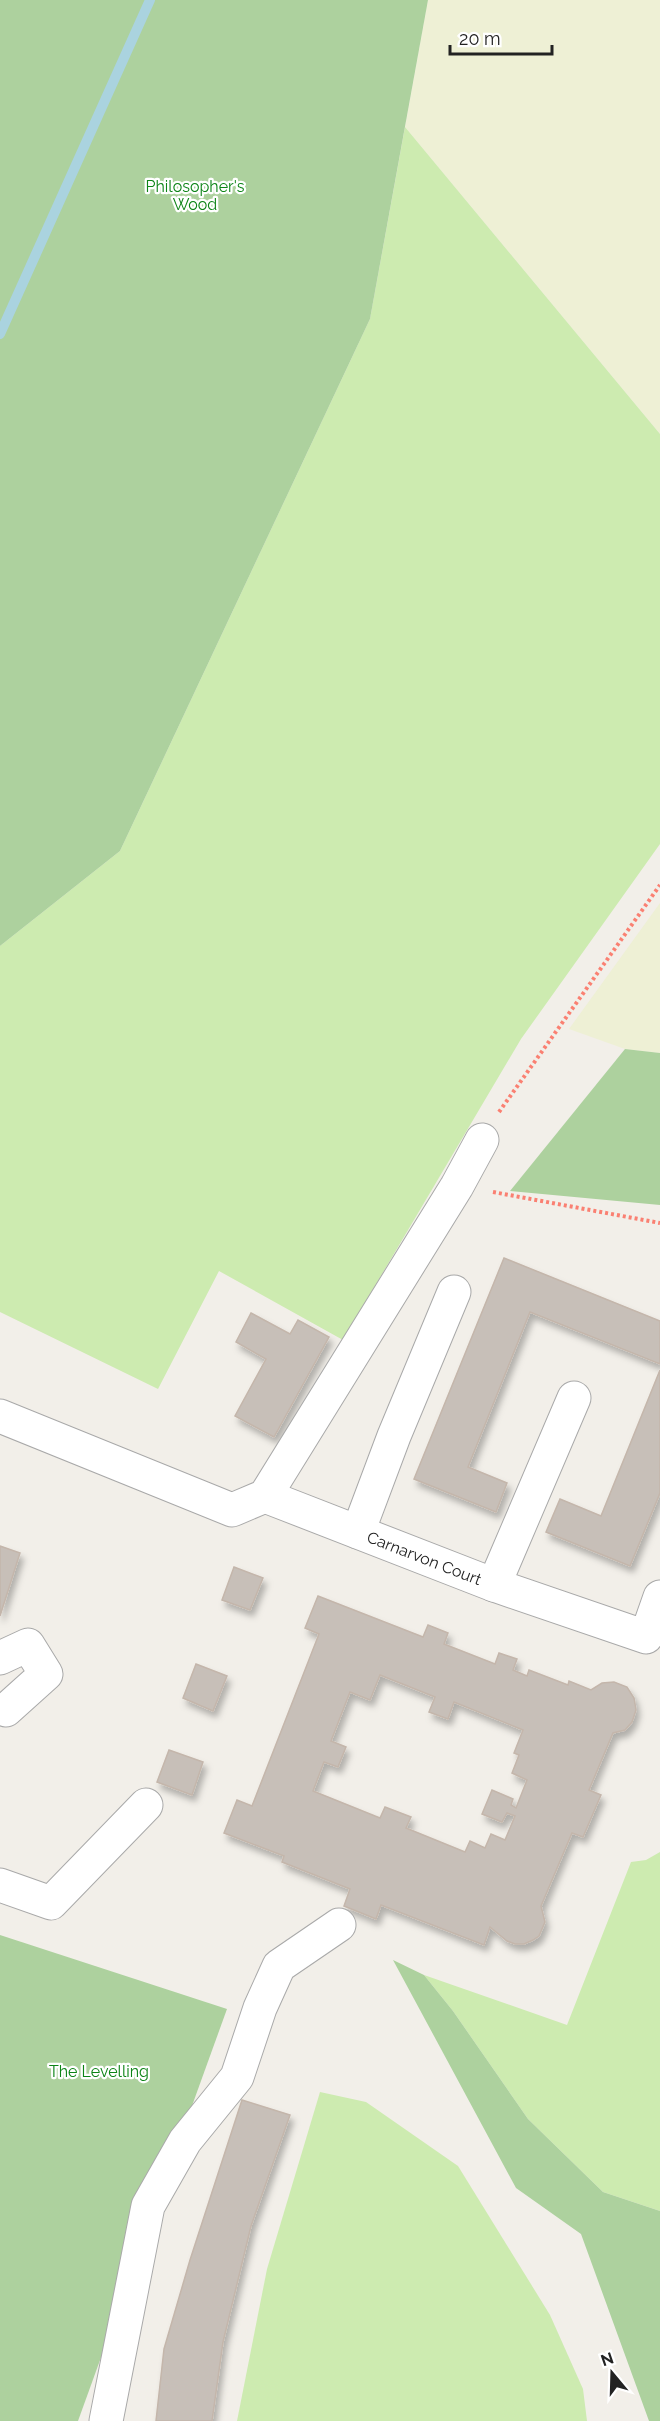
<svg xmlns="http://www.w3.org/2000/svg" width="660" height="2421" viewBox="0 0 660 2421" font-family="Raleway,sans-serif">
<style>
.farmland{fill:#eef0d5}
.grass{fill:#cdebb0}
.forest{fill:#add19e}
.lines{fill:none;stroke-linecap:round;stroke-linejoin:round}
.stream{stroke:#aad3df;stroke-width:10}
.building{fill:#c7bfb8;stroke:#c4b6ab;stroke-width:1.5;fill-rule:evenodd;filter:url(#shadow)}
.minor-casing{stroke:#a9a9a9;stroke-width:35}
.path{stroke:#fa8072;stroke-width:4;stroke-dasharray:3 3;stroke-linecap:butt}
.minor{stroke:#fff;stroke-width:33}
.labels{text-anchor:middle;dominant-baseline:central;stroke-width:4.5;stroke-linejoin:round;paint-order:stroke}
.park-label{font-size:16px;fill:#0c8416;stroke:#fff}
.street-label{font-size:16px;fill:#222;stroke:#fff}
</style>
<defs>
<filter id="shadow"><feDropShadow dx="3.5" dy="6" stdDeviation="3" flood-color="#0004"/></filter>
</defs>
<rect width="100%" height="100%" fill="#f2efe9"/>
<g class="farmland">
<polygon points="428,0 660,0 660,434 405,127"/>
<polygon points="660,903 660,1053 625,1049 569,1029"/>
</g>
<g class="grass">
<polygon points="405,127 660,434 660,844 521,1039 343,1340 219,1271 158,1389 0,1312 0,946 120,851 370,319"/>
<polygon points="660,1852 660,2211 603,2192 528,2119 453,2011 424,1975 567,2025 631,1862 646,1860"/>
<polygon points="320,2092 366,2102 458,2166 550,2315 583,2389 587,2421 237,2421 267,2269"/>
</g>
<g class="forest">
<polygon points="0,0 428,0 370,319 120,851 0,946"/>
<polygon points="625,1049 660,1053 660,1205 510,1191"/>
<polygon points="0,1935 227,2009 78,2421 0,2421"/>
<polygon points="393,1960 424,1975 453,2011 528,2119 603,2192 660,2211 660,2421 649,2421 581,2234 516,2188"/>
</g>
<g class="lines">
<polyline class="stream" points="0,334 150,0"/>
</g>
<g class="building">
<polygon points="504,1258 660,1321 660,1364 530,1312 468,1467 507,1483 496,1512 414,1479"/>
<polygon points="251,1313 290,1334 298,1320 329,1337 274,1437 235,1416 266,1359 236,1342"/>
<polygon points="660,1370 660,1493 630,1566 546,1532 560,1499 601,1516"/>
<polygon points="0,1546 20,1553 0,1616"/>
<polygon points="234,1567 263,1578 250,1610 222,1600"/>
<path d="M318 1596 423 1637 428 1625 448 1633 444 1644 495 1664 499 1653 517 1659 513 1670 527 1676 529 1670 568 1685 569 1681 591 1690 602 1683 614 1682 627 1687 634 1698 636 1710 632 1722 625 1730 613 1733 589 1790 601 1795 583 1837 572 1833 541 1906 545 1922 539 1936 533 1940 524 1944H515L507 1941 490 1927 484 1945 381 1905 376 1919 344 1906 350 1889 282 1862 284 1856 224 1833 237 1800 252 1806 319 1634 305 1628ZM380 1675 435 1697 429 1712 448 1719 454 1702 523 1730 514 1753 519 1755 512 1773 527 1780 516 1808 511 1805 513 1799 492 1790 482 1814 502 1822 507 1813 515 1816 505 1840 491 1834 485 1848 470 1841 465 1852 406 1828 411 1817 385 1807 380 1818 313 1791 324 1762 338 1767 346 1747 331 1741 350 1692 370 1700Z"/>
<polygon points="196,1664 227,1676 213,1711 183,1698"/>
<polygon points="169,1750 203,1762 192,1795 157,1782"/>
<polygon points="242,2100 290,2115 251,2226 223,2342 212,2421 156,2421 164,2349 190,2260"/>
</g>
<g class="lines">
<g class="minor-casing">
<g id="minor">
<polyline points="0,1416 232,1510 265,1496 457,1186 482,1140"/>
<path id="s1" d="M265 1496 494 1585 574 1398"/>
<polyline points="358,1532 394,1436 454,1292"/>
<polyline points="494,1585 646,1637 660,1597"/>
<polyline points="0,1658 28,1645 46,1674 6,1710"/>
<polyline points="0,1885 51,1903 146,1805"/>
<polyline points="106,2421 148,2206 185,2141 237,2077 260,2008 279,1966 339,1925"/>
</g>
</g>
<g class="path">
<polyline points="499,1112 660,885"/>
<polyline points="493,1192 660,1223"/>
</g>
<use href="#minor" class="minor"/>
</g>
<g class="labels">
<g class="park-label">
<text x="195" y="186">Philosopher's<tspan x="195" dy="18">Wood</tspan></text>
<text x="99" y="2071">The Levelling</text>
</g>
<g class="street-label">
<text stroke="none"><textPath href="#s1" startOffset="171">Carnarvon Court</textPath></text>
</g>
</g>
<g transform="translate(612 2373) rotate(341)" stroke="#ffffff" stroke-width="4.5" paint-order="stroke">
<path d="M0-4.5L10 22L0 15L-10 22Z" fill="#222222"/>
<text y="-9" font-size="16" font-weight="bold" text-anchor="middle" fill="#222222">N</text>
</g>
<path d="M450 45v9h102v-9" fill="none" stroke="#222222" stroke-width="3"/>
<text x="459" y="45" font-size="18" fill="#222222" stroke="#ffffff" stroke-width="4.5" paint-order="stroke">20 m</text>
</svg>
